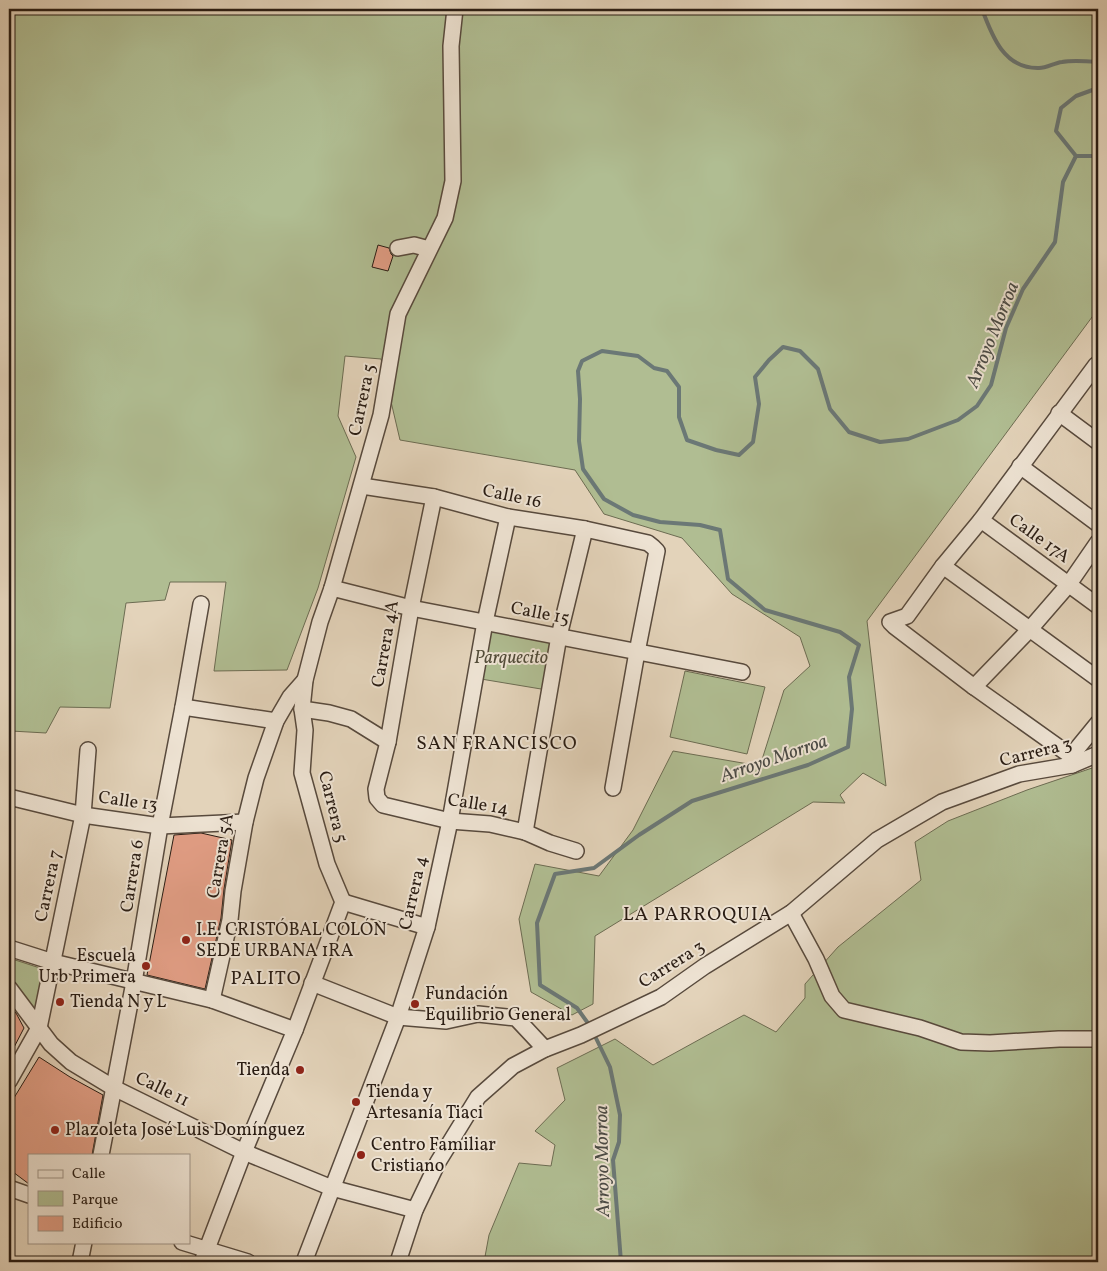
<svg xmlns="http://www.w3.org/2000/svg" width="1107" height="1271" viewBox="0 0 1107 1271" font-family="Vollkorn,serif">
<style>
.green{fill:#b0bd92;stroke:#6c6c52}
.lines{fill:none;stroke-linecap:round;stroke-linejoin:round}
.stream{stroke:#6b7876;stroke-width:4}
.building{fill:#e19d84;stroke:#291c13}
.minor-casing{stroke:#584a3d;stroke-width:18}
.minor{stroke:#ede2d2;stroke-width:15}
.poi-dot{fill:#8f2418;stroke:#ede2d2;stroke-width:2}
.labels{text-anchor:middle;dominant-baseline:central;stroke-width:4;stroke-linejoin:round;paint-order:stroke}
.street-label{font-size:18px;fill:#291c13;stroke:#ede2d2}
.park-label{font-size:18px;font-style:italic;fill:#524c39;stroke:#ede2d2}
.poi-label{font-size:18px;fill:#291c13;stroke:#ede2d2;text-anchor:start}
.water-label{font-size:19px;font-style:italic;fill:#4a4a45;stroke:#ede2d2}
.neighbourhood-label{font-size:19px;letter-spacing:1px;fill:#291c13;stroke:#ede2d2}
</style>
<rect width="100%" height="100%" fill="#e3d3ba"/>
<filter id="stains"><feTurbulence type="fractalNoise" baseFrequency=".004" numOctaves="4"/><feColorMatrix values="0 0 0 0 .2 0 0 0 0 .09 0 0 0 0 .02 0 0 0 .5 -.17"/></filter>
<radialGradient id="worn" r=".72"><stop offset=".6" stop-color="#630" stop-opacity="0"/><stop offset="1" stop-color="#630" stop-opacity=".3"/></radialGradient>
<g class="green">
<polygon points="9,9 1098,9 1098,309 867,621 886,786 863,773 840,795 845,803 813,802 595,936 593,1004 572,1015 531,992 519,919 535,864 599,876 633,830 673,751 760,766 784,690 810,666 800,637 732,594 682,538 604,514 575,470 400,440 381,359 345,356 338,416 356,457 318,588 287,670 214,671 226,582 170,582 165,600 126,603 110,708 60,707 46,733 11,731 9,735"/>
<polygon points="489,629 557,642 547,690 481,679"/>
<polygon points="685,671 765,687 747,754 670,737"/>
<polygon points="1098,766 1098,1262 484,1262 489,1235 519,1163 551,1166 555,1145 535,1131 565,1100 557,1068 615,1039 653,1065 744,1015 776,1032 805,998 805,984 838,947 921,880 915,842 948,821 1027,790"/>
<polygon points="9,958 43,969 39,1016 34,1014 9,976"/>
</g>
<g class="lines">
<g class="stream">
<path d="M982 9C992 36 1004 69 1039 68 1047 68 1054 63 1062 62 1073 60 1085 61 1097 62L1098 65"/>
<polyline points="1076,156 1056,131 1061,108 1076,96 1098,88"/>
<polyline points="590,1026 577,1008 540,985 537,923 555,874 594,868 639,835 692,801 808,765 848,747 852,709 849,677 859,645 840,632 765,610 728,579 720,530 700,525 660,522 633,515 604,499 583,469 579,441 580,399 578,371 582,361 602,351 638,356 654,368 667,371 679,387 679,417 687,440 716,450 739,455 753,442 759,404 755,377 769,360 783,347 800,351 818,369 830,409 849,432 880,442 908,439 958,420 977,406 991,385 1006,328 1023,289 1055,242 1063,182 1076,156 1098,156"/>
<polyline points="593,1032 610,1067 620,1115 619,1142 613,1160 621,1262"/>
</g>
</g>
<g class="building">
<polygon points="378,245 389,248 391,254 393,256 388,271 372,267"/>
<polygon points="201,833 232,840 224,889 221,918 205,989 147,975 174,835"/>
<polygon points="9,1008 16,1013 24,1028 9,1057"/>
<polygon points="39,1057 70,1077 103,1095 92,1155 29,1155 29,1184 9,1169 9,1106"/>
</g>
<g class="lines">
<g class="minor-casing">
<g id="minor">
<polyline points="398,248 414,245 429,249"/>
<polyline points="1059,413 1098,442"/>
<polyline points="1020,466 1098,524"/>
<polyline points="362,486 434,497 508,517 585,529 648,543 653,547 657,551 637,652 613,788"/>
<polyline points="434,497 411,608 388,742 376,789 377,798 383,805 450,821 490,824 525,832 550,843 576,851"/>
<polyline points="981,520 1098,606"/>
<polyline points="943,566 1098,679"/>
<polyline points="332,588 411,608 742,672"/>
<polyline points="974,687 1030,629 1069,584 1098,542"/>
<polyline points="183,707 276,721"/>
<polyline points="302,709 329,713 351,719 388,742"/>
<polyline points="1071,756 1098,723"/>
<polyline points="1072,765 1071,756 974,687 894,626 890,622 907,616 943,566 981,520 1096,365 1098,364"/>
<polyline points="9,797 83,815 160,826 245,822"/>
<polyline points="525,832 559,636 585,529"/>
<polyline points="343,902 427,927"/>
<polyline points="791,913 816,959 832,996 844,1010 920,1028 961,1042 990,1043 1059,1039 1098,1039"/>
<polyline points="9,948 53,962 212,1000 295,1030"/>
<polyline points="312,983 398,1017 446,1021 478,1014 516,1018 545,1049"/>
<polyline points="9,988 51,1044 71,1062 114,1088 244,1152 332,1188 415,1210"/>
<polyline points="212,1000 230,920 233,891 245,822 256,778 276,721 290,697 305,680"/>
<polyline points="9,1081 39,1028 83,815 88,750"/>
<polyline points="101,1155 134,982 160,826 183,707 201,604"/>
<polyline points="9,1188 29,1195"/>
<polyline points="182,1242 248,1262"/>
<polyline points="80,1262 84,1242"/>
<polyline points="202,1262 244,1152 295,1030 343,902 327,864 302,773 305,730 302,709 305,680 320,622 332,588 381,415 398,314 445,218 453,181 451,46 455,9"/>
<polyline points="304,1262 398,1017 427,927 450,821 485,622 508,517"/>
<polyline points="398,1262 415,1210 438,1162 478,1097 513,1066 545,1049 581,1035 661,997 705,966 791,913 877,840 942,802 1019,774 1072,765 1098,754"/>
</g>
</g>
<use href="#minor" class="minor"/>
</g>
<g class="poi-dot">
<circle cx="186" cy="940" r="5"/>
<circle cx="146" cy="966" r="5"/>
<circle cx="60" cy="1002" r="5"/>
<circle cx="415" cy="1004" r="5"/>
<circle cx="300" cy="1070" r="5"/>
<circle cx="356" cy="1102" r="5"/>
<circle cx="55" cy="1130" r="5"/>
<circle cx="361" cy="1155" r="5"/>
</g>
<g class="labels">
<g class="street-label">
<text transform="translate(363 400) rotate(-78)">Carrera 5</text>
<text transform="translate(512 497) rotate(12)">Calle 16</text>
<text transform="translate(1039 539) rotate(36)">Calle 17A</text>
<text transform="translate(540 614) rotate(11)">Calle 15</text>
<text transform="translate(386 644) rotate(-80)">Carrera 4A</text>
<text transform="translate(1036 753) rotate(-14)">Carrera 3</text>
<text transform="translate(128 802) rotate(8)">Calle 13</text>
<text transform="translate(478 805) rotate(9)">Calle 14</text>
<text transform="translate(332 807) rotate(76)">Carrera 5</text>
<text transform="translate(221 856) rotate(-80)">Carrera 5A</text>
<text transform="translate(133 876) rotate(-81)">Carrera 6</text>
<text transform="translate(49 886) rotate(-78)">Carrera 7</text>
<text transform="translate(414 893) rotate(-77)">Carrera 4</text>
<text transform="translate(672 965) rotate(-32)">Carrera 3</text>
<text transform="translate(162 1090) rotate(26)">Calle 11</text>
</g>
<g class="park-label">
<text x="511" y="658">Parquecito</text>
</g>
<g class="poi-label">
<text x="196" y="930">I.E. CRISTÓBAL COLÓN<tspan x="196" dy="21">SEDE URBANA 1RA</tspan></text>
<text x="136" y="956" text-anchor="end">Escuela<tspan x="136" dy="21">Urb Primera</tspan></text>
<text x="425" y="994">Fundación<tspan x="425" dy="21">Equilibrio General</tspan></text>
<text x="70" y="1002">Tienda N y L</text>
<text x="290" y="1070" text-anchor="end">Tienda</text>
<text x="366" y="1092">Tienda y<tspan x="366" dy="21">Artesanía Tiaci</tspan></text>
<text x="65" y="1130">Plazoleta José Luis Domínguez</text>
<text x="371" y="1145">Centro Familiar<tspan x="371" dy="21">Cristiano</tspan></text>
</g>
<g class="water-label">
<text transform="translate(993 335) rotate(-68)">Arroyo Morroa</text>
<text transform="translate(774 759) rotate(-19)">Arroyo Morroa</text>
<text transform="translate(603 1161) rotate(-91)">Arroyo Morroa</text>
</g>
<g class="neighbourhood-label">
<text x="497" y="744">SAN FRANCISCO</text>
<text x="698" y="915">LA PARROQUIA</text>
<text x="266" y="979">PALITO</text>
</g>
</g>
<rect width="1107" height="1271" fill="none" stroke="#e3d3ba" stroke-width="30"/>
<rect x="10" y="10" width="1087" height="1251" fill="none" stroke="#291c13" stroke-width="2.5"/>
<rect x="15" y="15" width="1077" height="1241" fill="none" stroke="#291c13"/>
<rect x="28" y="1154" width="162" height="90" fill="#ede2d2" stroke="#9f9386"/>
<rect x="38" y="1170" width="25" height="8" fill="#ede2d2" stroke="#9f9386"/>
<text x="72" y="1178" font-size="15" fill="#291c13">Calle</text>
<rect x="38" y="1191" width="25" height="15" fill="#b0bd92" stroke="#9f9386"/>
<text x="72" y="1204" font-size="15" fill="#291c13">Parque</text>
<rect x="38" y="1216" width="25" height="15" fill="#e19d84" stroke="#9f9386"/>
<text x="72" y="1228" font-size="15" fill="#291c13">Edificio</text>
<rect width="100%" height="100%" filter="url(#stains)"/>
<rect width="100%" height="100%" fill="url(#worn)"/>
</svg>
